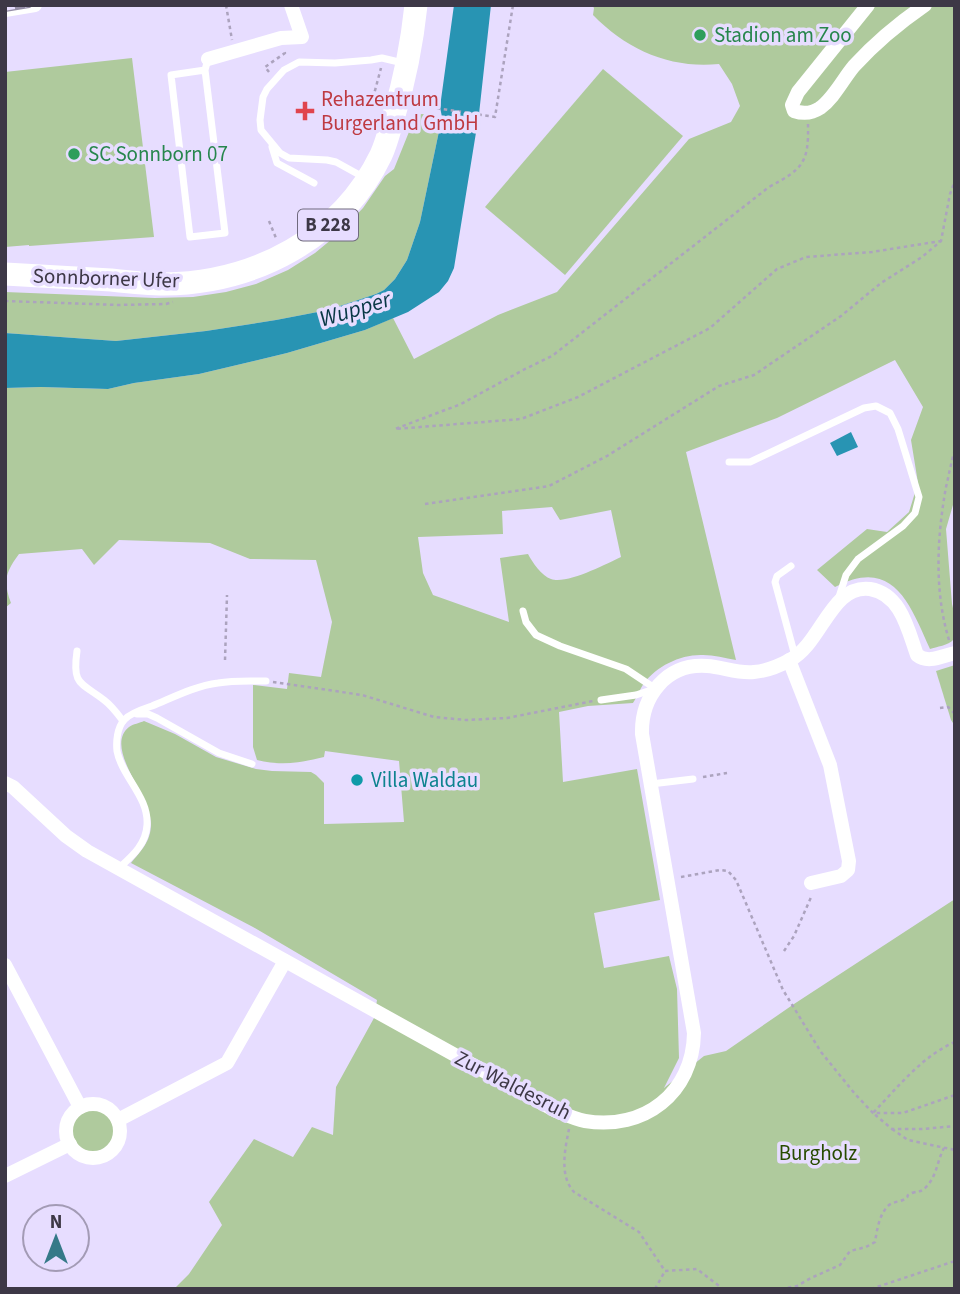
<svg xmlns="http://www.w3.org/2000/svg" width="960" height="1294" viewBox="0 0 960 1294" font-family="'Source Sans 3',sans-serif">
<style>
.green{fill:#afca9d;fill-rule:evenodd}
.water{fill:#2894b3}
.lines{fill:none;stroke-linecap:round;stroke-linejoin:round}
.path{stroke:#aca3be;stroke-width:2.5;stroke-dasharray:3.5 3.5;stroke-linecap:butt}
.service{stroke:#fff;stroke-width:7}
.minor{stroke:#fff;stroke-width:14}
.primary{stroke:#fff;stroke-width:23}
.rail-casing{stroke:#958da6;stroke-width:6}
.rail{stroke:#e7ddff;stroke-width:3.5;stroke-dasharray:10;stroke-linecap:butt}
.leisure-dot{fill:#2e9e5b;stroke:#e7ddff;stroke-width:2.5}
.health-dot{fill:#e0444e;stroke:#e7ddff;stroke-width:2.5}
.culture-dot{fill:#0f9aa8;stroke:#e7ddff;stroke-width:2.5}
.labels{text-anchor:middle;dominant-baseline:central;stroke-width:7;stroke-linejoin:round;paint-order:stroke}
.shield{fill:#e7ddff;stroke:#706a7e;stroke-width:2}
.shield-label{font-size:19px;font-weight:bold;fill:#3d3846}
.leisure-label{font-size:21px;fill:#27864d;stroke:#e7ddff;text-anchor:start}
.health-label{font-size:21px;fill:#be3a42;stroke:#e7ddff;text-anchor:start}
.street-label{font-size:21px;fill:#3d3846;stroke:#e7ddff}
.culture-label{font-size:21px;fill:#0d838f;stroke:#e7ddff;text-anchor:start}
.park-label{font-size:21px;fill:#284b00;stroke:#e7ddff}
.water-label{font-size:23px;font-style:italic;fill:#083745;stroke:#e7ddff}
</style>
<rect width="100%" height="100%" fill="#e7ddff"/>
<g class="green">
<path d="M592 5H955V498L946 529 952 604C954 611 958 634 953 640 949 645 936 647 930 649 910 605 894 556 835 587L817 570 867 529 887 532 909 512 918 483 911 440 923 407 895 360 777 418 686 452 736 660C725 658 714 655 703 655 681 654 657 666 644 683 640 689 637 697 633 703L588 706 559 712 563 782 637 769 660 900 594 913 604 968 669 956 677 989 679 1058 664 1088 704 1056 726 1051 794 1004 955 899V1289H174L189 1274 222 1225 209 1202 254 1139 293 1157 312 1127 333 1135 336 1087 374 1018 377 1000 253 927 131 863C141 851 151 841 151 824 151 796 103 748 129 727 133 724 140 723 144 721L175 734 216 757 256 769 272 771 311 772 316 775 324 783V824L404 822 399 761 325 751 324 757C300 763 281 766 257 760L253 747V685L287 689 289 673 321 677 332 622 316 560 250 559 210 543 119 540 94 565 82 549 19 554C5 573 3 581 11 603L5 608V388L41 387 108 389 134 383 199 374 287 353 365 330 393 318 414 359 498 315 557 292 689 139 731 122 740 106 732 84 719 64C671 69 627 50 593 15L594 8ZM552 507 560 520 611 510 621 557C606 564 566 585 551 579 542 576 532 562 528 554L500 558 509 622 433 595 423 573 418 537 503 534 502 511Z"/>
<polygon points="132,58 154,237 29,246 29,245 5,247 5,72"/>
<polygon points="603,69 683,136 565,275 485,207"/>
<polygon points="422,114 442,117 420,222 407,260 395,279 384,290 376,294 328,310 276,320 206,331 116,341 5,333 5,292 155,298 193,297 226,292 256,284 288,270 315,253 338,234 363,208 385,176 394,169 415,117 417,115"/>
<polygon points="955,665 955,726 951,720 936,671"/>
<circle cx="93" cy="1131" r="21"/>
</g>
<g class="water">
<polygon points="454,5 491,5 479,114 454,268 448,281 439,292 408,312 365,330 287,353 199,374 134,383 108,389 41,387 5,388 5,333 116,341 206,331 276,320 328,310 376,294 384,290 395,279 407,260 420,222 442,117 440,107"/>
<polygon points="851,432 858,447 837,456 830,443"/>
</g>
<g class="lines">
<g class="path">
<polyline points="226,5 232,40"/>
<polyline points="269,72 265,67 285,53 284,52"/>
<polyline points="373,98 381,68"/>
<polyline points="423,106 495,117 513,5"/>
<path d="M808 124C809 164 802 169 769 187L552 356 525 369 461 404 395 429 521 419 578 397 710 328 777 269 806 257 872 252 941 241"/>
<polyline points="269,221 276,238"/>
<polyline points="5,301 117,305 166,304 173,302"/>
<polyline points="425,504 549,486 607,456 719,386 754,375 841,316 881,283 922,257 941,241 950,194 955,181"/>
<path d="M949 640C934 591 937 537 946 487 949 475 951 462 955 450"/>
<polyline points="225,660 227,595"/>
<polyline points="273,682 362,695 434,717 466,720 507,718 593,701"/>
<polyline points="940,708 948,707 955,714"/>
<polyline points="703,777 727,773"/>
<polyline points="681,877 720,870 728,871 736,880 783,990 821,1052 855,1094 873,1113 903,1113 955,1095"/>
<polyline points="784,951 794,936 812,895"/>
<path d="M955 1042C922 1056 897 1088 873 1113L892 1129H923L955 1126"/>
<path d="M569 1129C565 1149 559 1176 574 1192L639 1232 665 1271"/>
<polyline points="892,1129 908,1140 955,1150"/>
<polyline points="665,1271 697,1269 723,1289"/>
<polyline points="655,1289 665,1271"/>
<path d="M781 1289 797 1286 811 1278 840 1265 850 1251 866 1247 875 1242C877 1230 879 1215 888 1206 892 1202 898 1202 903 1200 912 1195 903 1197 912 1193 918 1191 922 1192 926 1187 937 1176 937 1161 944 1148"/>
<polyline points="871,1289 955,1261"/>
</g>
<g class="service">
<polyline points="205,70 171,75 190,237 225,233 205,70 208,59"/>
<polyline points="272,147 277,163 314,183"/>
<polyline points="365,178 336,162 327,160 289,158 280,153 261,130 260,120 263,97 267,89 284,70 299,62 335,63 371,60 382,58 403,63"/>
<polyline points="729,462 750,462 864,408 876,406 890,413 898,429 919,497 915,513 903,526 858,559 846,575 838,600"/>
<polyline points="791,566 777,576 775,582 795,656"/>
<polyline points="523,611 526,622 536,635 560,646 626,669 656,689"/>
<path d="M77 651C72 686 81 682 104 700 112 706 117 713 123 721"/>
<polyline points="601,700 636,695 651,690"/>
<polyline points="137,714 148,714 157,718 219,753 252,764"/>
<polyline points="651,784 693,779"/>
<path d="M118 869C131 857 146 845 147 825 149 797 122 777 117 751 116 742 117 728 124 720 130 713 143 709 152 706 174 697 195 686 218 683 234 680 250 681 266 681"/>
</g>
<g class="minor">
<path d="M868 5 798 92 792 105 794 111C803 114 811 114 820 108 834 98 843 79 854 66 875 43 899 23 925 5"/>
<polyline points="5,10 35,5"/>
<polyline points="208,59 281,38 302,37 291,5"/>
<polyline points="789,660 830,765 849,861 848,870 841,876 811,883"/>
<path d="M5 783 13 787 66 836 87 851 554 1110C564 1114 574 1119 585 1121 644 1131 693 1093 694 1033L642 734C641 697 666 663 707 666 723 667 738 674 754 672 766 671 779 666 790 660 822 643 831 584 870 589 901 594 908 630 917 655 928 664 942 656 955 653"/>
<polyline points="5,965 80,1107"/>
<circle cx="93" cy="1131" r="27"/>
<polyline points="118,1120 227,1063 285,961"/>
<polyline points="5,1176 70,1144"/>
</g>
<path class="primary" d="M5 274C41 276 76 278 111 280 129 282 147 284 164 284 255 283 341 238 381 155 387 142 390 128 394 115 405 79 412 43 416 5"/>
<g class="rail-casing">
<polyline id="rail" points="5,9 29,5"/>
</g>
<use href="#rail" class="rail"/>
</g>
<g class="leisure-dot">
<circle cx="700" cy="35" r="7"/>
<circle cx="74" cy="154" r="7"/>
</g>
<path class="health-dot" d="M301.5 100.5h7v7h7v7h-7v7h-7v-7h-7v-7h7z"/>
<circle class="culture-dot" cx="357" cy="780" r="7"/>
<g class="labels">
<rect class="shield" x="298" y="209.5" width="60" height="31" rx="5"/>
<g class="shield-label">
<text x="328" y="225">B 228</text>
</g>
<g class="leisure-label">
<text x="714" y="35">Stadion am Zoo</text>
<text x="88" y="154">SC Sonnborn 07</text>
</g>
<g class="health-label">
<text x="321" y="99">Rehazentrum<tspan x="321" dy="24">Burgerland GmbH</tspan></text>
</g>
<g class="street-label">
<text transform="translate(106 278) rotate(2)">Sonnborner Ufer</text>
<text transform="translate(513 1085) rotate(27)">Zur Waldesruh</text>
</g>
<g class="culture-label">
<text x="371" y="780">Villa Waldau</text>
</g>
<g class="park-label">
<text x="818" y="1153">Burgholz</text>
</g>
<g class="water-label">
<text transform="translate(355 309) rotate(-17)">Wupper</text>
</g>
</g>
<rect width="960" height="1294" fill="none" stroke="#3d3846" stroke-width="14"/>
<g transform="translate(56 1238)"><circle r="33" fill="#e7ddff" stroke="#a39bb5" stroke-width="2"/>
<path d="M0-5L12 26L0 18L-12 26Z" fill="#357988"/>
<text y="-10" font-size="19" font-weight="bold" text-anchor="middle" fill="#3d3846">N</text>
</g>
</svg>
